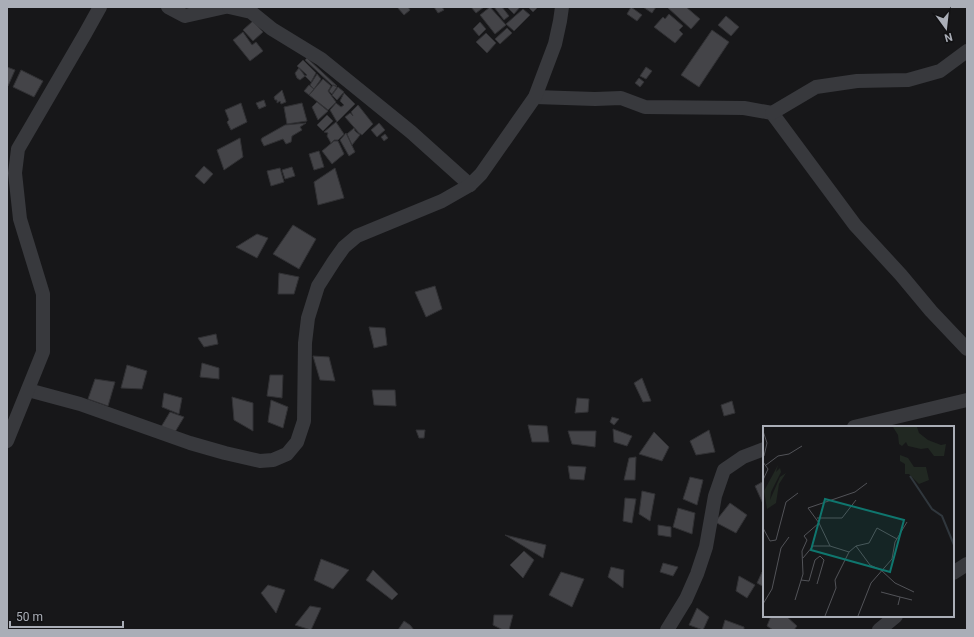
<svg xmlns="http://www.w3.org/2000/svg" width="974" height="637" viewBox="0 0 974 637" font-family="Roboto,sans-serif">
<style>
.building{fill:#444448;stroke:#313134}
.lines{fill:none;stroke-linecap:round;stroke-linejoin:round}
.street{stroke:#38393d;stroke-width:14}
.inset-river{fill:none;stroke:#30373d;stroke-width:2}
.inset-road{fill:none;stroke:#525358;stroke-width:1}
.view{fill:#0f766e;fill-opacity:0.15;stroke:#0f766e;stroke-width:2}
.inset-edge{fill:none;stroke:#aaaeb7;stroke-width:2}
</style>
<rect width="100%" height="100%" fill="#171719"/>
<g class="building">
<polygon points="397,7 408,7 410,10 404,15"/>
<polygon points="434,7 442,7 444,10 438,13"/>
<polygon points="471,7 484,7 476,13"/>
<polygon points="490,7 506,25 495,34 480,15"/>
<polygon points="494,7 502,7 509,16 504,20"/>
<polygon points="507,7 520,7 514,14"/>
<polygon points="528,7 538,7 533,12"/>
<polygon points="631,7 642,15 637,21 627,14"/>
<polygon points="643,7 656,7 652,13"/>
<polygon points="667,7 686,7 700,19 691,29"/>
<polygon points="523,9 530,15 514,31 506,24"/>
<polygon points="669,14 683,26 679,30 683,34 675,43 654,27 663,17 665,19"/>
<polygon points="726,16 739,27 731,36 718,25"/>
<polygon points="253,21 263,32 253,41 243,30"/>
<polygon points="480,22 486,29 479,36 473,29"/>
<polygon points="507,28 512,33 500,44 495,39"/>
<polygon points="712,30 729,42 699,87 681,75"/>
<polygon points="243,32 252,45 256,42 263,51 250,61 233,40"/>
<polygon points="486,33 496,43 487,53 476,42"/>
<polygon points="307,58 337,86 332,85 305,60"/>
<polygon points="303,60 316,73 311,82 305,76 307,75 297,66"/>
<polygon points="7,67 15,70 8,86 7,85"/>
<polygon points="646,67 652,71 646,79 640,76"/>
<polygon points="299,68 305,76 300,80 297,78 295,73"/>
<polygon points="21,70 43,81 34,97 13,87"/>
<polygon points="317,74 321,79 314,89 310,85"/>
<polygon points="639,78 644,82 640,87 635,83"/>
<polygon points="323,79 331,86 328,91 336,102 328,110 309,95"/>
<polygon points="309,85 314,89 309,95 304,91"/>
<polygon points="333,85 337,87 332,94 329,91"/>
<polygon points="338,87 344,92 337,100 332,95"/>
<polygon points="282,90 286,102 281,104 280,101 277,103 277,100 275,100 274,97"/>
<polygon points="344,93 355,104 337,122 330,110 336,103 341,107 344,105 340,101"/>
<polygon points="264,100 266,106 259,109 256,103"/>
<polygon points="317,102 328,111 318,120 312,107"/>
<polygon points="241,103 247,122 231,130 227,122 229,120 225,110"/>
<polygon points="302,103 307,121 287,124 284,107"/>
<polygon points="358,105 373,124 362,135 359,133 345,117 350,113 353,116 351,112"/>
<polygon points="327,115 333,121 323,131 317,125"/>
<polygon points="336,122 344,134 338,140 334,140 331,143 327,136 328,133 324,132"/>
<polygon points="306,123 300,127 302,130 292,136 291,142 286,144 283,139 264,146 261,140 262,138 285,125"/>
<polygon points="379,123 385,130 377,137 371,130"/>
<polygon points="354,128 355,131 360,135 352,145 347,134"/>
<polygon points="346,133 355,152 349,156 340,140"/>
<polygon points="385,134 388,138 384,141 381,137"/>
<polygon points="240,138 243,157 224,170 217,150"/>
<polygon points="334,141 338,141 344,154 332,164 322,151"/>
<polygon points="319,151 324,167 314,170 309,154"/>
<polygon points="204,166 213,174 204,184 195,176"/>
<polygon points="292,167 295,176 285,179 282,170"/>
<polygon points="280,168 284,182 271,186 267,171"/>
<polygon points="335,168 344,198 318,205 314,182"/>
<polygon points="293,225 316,239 299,269 273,254"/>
<polygon points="257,234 268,238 257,258 236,247"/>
<polygon points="279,273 299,277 294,294 278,294"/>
<polygon points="435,286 442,309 426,317 415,292"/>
<polygon points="369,327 385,328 387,345 374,348"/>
<polygon points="216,334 218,344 204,347 198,338"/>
<polygon points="313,356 329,357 335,381 320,380"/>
<polygon points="202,363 219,368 219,379 200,377"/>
<polygon points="127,365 147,371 142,389 121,388"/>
<polygon points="270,375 283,375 282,398 267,396"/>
<polygon points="642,378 651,401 643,402 634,383"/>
<polygon points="95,379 115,382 108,406 88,399"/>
<polygon points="372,390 395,390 396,406 374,405"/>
<polygon points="164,393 182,398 179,414 162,407"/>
<polygon points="232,397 253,403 253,431 234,420"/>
<polygon points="577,398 589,399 588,412 575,413"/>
<polygon points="271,400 288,407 283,428 268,422"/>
<polygon points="732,401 735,413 724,416 721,405"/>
<polygon points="170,412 184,417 175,432 161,427"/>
<polygon points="612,417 619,419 614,425 610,422"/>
<polygon points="528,425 547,426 549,442 532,442"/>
<polygon points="613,429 632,436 627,446 614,442"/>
<polygon points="416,430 425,430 424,438 419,438"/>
<polygon points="709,430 715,452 696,455 690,441"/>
<polygon points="568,431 596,431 595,447 572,444"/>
<polygon points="654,432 669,447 662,461 639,454"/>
<polygon points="636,457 635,480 624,480 629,458"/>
<polygon points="568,466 586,467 584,480 570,479"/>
<polygon points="690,477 703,480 697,505 683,499"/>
<polygon points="764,481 764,506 755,486"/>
<polygon points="642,491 655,494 650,521 639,514"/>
<polygon points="625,498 636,499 632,523 623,521"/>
<polygon points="730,503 747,515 736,533 715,522"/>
<polygon points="678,508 695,513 692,534 673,527"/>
<polygon points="658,525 671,527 671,537 658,535"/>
<polygon points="505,535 546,545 543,558"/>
<polygon points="524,551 534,560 523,578 510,565"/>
<polygon points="321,559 349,570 333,589 314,580"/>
<polygon points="663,563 678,567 673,576 660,572"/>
<polygon points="611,567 624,570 623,588 608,577"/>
<polygon points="373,570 398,594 392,600 366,580"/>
<polygon points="561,572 584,579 572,607 549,595"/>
<polygon points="762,572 764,573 764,587 757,583"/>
<polygon points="739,576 755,585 747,598 736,591"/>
<polygon points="268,585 285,590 276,613 261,593"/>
<polygon points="310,606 321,608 311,630 295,625"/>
<polygon points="697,608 709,617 703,630 689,625"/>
<polygon points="494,615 513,615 509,630 503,630 493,625"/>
<polygon points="771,616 786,616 797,626 794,630 773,630 767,626"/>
<polygon points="725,620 744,627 744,630 722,630"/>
<polygon points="404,621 410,625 414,630 398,630"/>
</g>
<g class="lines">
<g class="street">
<polyline points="168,7 185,16 225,7"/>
<polyline points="229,7 251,12 272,29 321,59 411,132 470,185"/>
<polyline points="535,97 595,99 621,98 645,107 744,108 772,113 855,225 901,275 931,311 967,349"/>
<polyline points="772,113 816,87 857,81 908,80 940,71 967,51"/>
<polyline points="28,390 80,404 190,443 225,453 260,461 273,460 287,454 297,442 304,421 305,343 308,318 318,286 334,261 344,247 357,236 442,201 470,185 481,174 535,97 555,44 560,21 562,7"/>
<polyline points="854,427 967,400"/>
<polyline points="7,441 43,352 43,294 20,219 15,173 18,149 85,34 100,7"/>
<polyline points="953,573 967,564"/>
<polyline points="667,630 686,599 697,574 706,547 715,496 724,470 743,457 764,449"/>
<polyline points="879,630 896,616"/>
</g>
</g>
<g transform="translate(763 426)">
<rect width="191" height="191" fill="#171719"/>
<path d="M154 1 156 7 165 14 178 19 183 18 181 30H171L165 22 158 23 145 20 143 16 139 20 136 18 135 9 130 1ZM137 29 145 32 151 41H163L166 54 156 58 146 48H142V38L137 35ZM15 39 13 46 17 42 18 46 8 66 7 74 17 51 23 47 16 58 13 77 4 83 1 65Z" fill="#212822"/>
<path class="inset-river" d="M147 50 169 83 179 90 191 119"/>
<path class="inset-road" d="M0 5 4 17 1 30M0 36 5 43 0 54M3 39 15 30 26 28 39 20M54 92H79L93 74M0 102 7 115 13 114 23 76 35 67M93 120 107 139 118 144 132 157 151 166M86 126 67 120 56 97 45 82 92 66 104 57M40 132 50 120H67M38 154 46 155 52 134 57 130 61 134 54 158M118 166 137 171 135 179M137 171 149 174M32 174 40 148 39 125 44 114 41 110 56 97M0 178 9 163 18 122 26 111M62 190 73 162 72 154 86 126 93 120 106 117 114 102 134 113M95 190 108 157 129 133 132 116 144 96"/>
<path class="view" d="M62 73 141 94 127 146 48 124Z"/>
<rect width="191" height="191" class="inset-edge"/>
</g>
<rect width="974" height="637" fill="none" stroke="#aaaeb7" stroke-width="16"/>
<g transform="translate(946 28) rotate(165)" stroke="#121214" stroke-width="3" paint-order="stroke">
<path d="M0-3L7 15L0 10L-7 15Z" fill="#aaaeb7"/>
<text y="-6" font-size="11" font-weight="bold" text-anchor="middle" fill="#aaaeb7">N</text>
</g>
<path d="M10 621v6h113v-6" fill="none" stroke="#aaaeb7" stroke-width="2"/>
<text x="16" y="621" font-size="12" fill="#aaaeb7" stroke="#121214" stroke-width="3" paint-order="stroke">50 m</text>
</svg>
